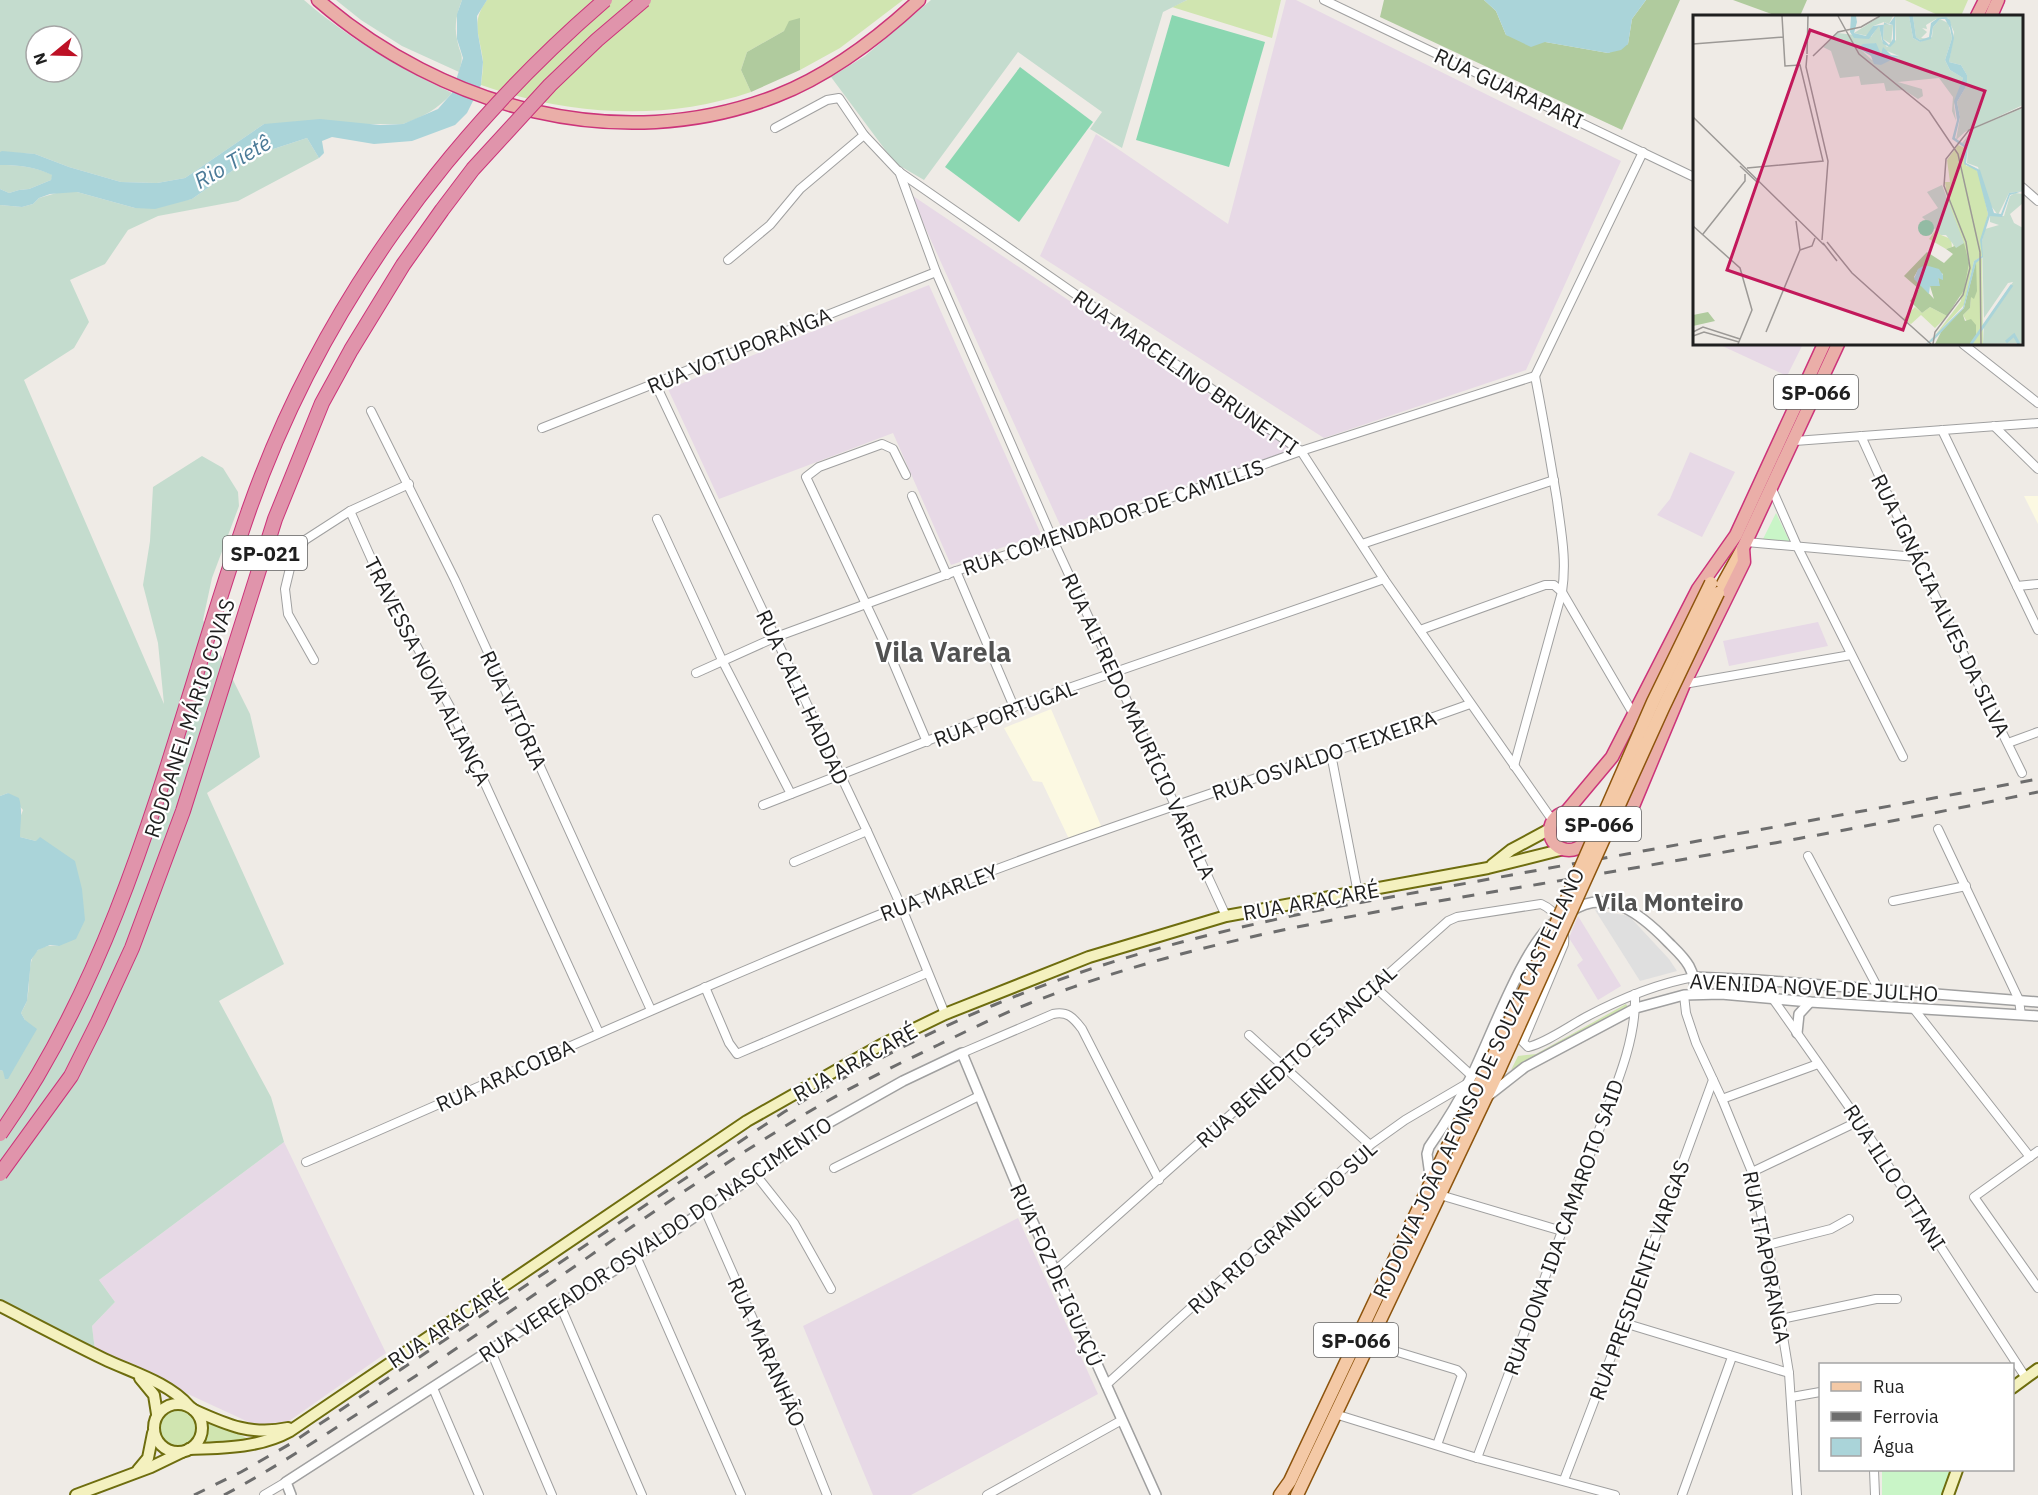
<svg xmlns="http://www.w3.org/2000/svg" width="2038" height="1495" viewBox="0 0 2038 1495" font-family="'IBM Plex Sans',sans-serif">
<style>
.industrial{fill:#e7d9e6}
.education{fill:#fcf9e2}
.grass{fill:#d0e5b0}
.forest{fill:#b0cb9e}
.wetland{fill:#c4dcce;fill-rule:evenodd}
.park{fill:#c9f5c7}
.pitch{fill:#8bd7b1}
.parking{fill:#dfdfdf}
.water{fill:#aad4d9}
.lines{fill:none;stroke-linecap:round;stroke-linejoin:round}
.minor-casing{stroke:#a0a0a0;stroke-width:10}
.tertiary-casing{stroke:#a0a0a0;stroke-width:12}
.secondary-casing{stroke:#6e6d0e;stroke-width:14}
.primary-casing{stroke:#8d540d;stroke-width:15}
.trunk-casing{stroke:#cc347a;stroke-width:15}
.minor{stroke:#fff;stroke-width:8}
.tertiary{stroke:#fff;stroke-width:9}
.secondary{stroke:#f4f1bf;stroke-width:10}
.primary{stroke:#f4c9a6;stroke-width:12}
.trunk{stroke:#eaaea8;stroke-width:12}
.rail{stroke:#6d6d6d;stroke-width:3;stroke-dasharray:12 12;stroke-linecap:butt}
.primary-bridge-casing{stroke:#8d540d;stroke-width:15;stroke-linecap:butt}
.motorway-bridge-casing{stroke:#cc347a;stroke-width:16;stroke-linecap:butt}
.primary-bridge{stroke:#f4c9a6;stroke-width:12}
.motorway-bridge{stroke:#e094ab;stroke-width:14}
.labels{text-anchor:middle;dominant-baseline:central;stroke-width:4.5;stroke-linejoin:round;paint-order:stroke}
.shield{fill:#fff;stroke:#626262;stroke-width:1.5}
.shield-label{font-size:20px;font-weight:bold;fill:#1f1f1f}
.street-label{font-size:21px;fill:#1f1f1f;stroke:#fff}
.water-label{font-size:22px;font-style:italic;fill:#4c7b98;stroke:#fff}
.quarter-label{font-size:24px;font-weight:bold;fill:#525252;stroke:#fff}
.district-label{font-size:27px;font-weight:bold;fill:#525252;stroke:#fff}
.inset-river{fill:none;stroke:#aad4d9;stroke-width:3}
.inset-road{fill:none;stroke:#9c9996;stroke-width:1.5}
.view{fill:#c2185b;fill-opacity:0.15;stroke:#c2185b;stroke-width:3}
.inset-edge{fill:none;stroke:#1f1f1f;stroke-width:3}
</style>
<rect width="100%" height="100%" fill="#efebe6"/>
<g class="industrial">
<polygon points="1286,0 1296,0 1621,161 1526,370 1324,438 1040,256 1096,134 1228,224"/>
<polygon points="910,194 1292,450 1061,527"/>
<polygon points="929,285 1041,534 951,565 893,433 719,499 668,389"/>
<polygon points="1718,344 1803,344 1787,376"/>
<polygon points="1690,452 1735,472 1702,537 1657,515 1670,499"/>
<polygon points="1818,622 1828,646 1729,666 1723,641"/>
<polygon points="1578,916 1621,986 1598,1000 1577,965 1583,960 1569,938"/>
<polygon points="284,1142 386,1353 289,1421 275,1426 255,1425 95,1351 92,1326 115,1302 99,1280"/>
<polygon points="1018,1218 1098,1394 911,1495 873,1495 803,1326"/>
</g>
<g class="education">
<polygon points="2024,496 2038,496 2038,524"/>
<polygon points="1051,709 1102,828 1069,839 1042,782 1033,781 1004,728"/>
</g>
<g class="grass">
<path d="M487 0H903L840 48 800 70V19L784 31 747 52 741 70 751 92C662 122 569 115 481 85 482 77 483 68 483 61 480 35 470 23 487 0Z"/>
<polygon points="1187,0 1281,0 1272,38 1172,7"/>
<polygon points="1905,0 1968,0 1961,16 1940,16"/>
<polygon points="1626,1004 1628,1007 1511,1070 1518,1056 1536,1054"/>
<circle cx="177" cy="1427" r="20"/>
<polygon points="205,1419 251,1440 201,1444 205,1435"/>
</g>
<g class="forest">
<polygon points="1384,0 1484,0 1496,11 1506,35 1608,53 1628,44 1632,19 1646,0 1680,0 1622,130 1380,17"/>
<polygon points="1733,0 1807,0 1800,16 1777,16"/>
<polygon points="800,18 800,70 751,92 741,70 747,52 784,31 789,21"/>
</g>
<g class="wetland">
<path d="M0 0H304C349 39 398 67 452 93 438 109 423 117 403 124H264L185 178 157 183 121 182 69 167 35 154 0 152ZM36 36H72V72H36Z"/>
<path d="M336 0H462C457 12 454 25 457 39 460 57 465 52 459 72L402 46 361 20Z"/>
<polygon points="931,0 1187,0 1163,12 1122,148 1090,129 1102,112 1018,52 924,180 895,163 831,77 865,56"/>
<path d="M307 138 319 158 238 201 158 216 128 230 105 264 70 280 89 322 74 348 24 380 164 704 158 643 143 585 150 541 153 487 202 456 223 468 238 492 239 506 212 578 203 620 250 714 260 757 207 793 284 964 219 1001 271 1097 284 1142 99 1280 115 1302 92 1326 95 1351 0 1303V1070L3 1071 25 1020 21 1013C23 1009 26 1004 27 1000 33 977 21 942 59 946L36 841 20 837V818L23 810 8 793 0 796V205L22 207 33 204 39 198 60 192H77L135 208 192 199 255 155Z"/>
<path d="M0 165C19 165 35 167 53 175L51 180 29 189 19 190 9 193 0 189Z"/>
</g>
<g class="park">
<polygon points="1776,513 1790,542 1763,539"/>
<polygon points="1882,1470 1954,1470 1944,1495 1882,1495"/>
</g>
<g class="pitch">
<polygon points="1172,15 1265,42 1229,167 1136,140"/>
<polygon points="1020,67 1093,122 1019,222 945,167"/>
</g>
<polygon class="parking" points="1595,910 1629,916 1669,959 1677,971 1640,981"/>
<g class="water">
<path d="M462 0H487L477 16 478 34 483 62 481 85 467 113 455 125 412 141 374 144 332 137 322 141 324 153 319 158 307 138 255 155 192 199 155 209 135 208 77 192 50 194 39 198 33 204 22 207 0 205V189L9 193 19 190 29 189 51 180 52 175C35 167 19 165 0 165V152L2 151 35 154 69 167 121 182 157 183 185 178 264 124 320 119 380 125 403 124 438 109 452 93 463 58 457 39V14Z"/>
<polygon points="1484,0 1646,0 1632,19 1628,44 1621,50 1608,53 1545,42 1531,47 1506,35 1496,11"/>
<path d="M8 793 19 798C23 812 20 823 20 837L36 841 40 837 75 861 82 889 85 920 76 939 59 946 50 945 38 950 31 960 27 1001 21 1013 25 1020 37 1029 8 1079H5L3 1071 0 1070V796Z"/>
</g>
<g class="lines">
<g class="minor-casing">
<g id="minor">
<polyline points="1324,0 1694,177"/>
<polyline points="775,128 827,100 839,98 864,135 898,171 1301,451 1384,579 1553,821"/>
<polyline points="899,171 936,272 1053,540 1226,916"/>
<polyline points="2022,187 2038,201"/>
<polyline points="728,260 770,225 800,189 864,135"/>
<polyline points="1963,344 2038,403"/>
<polyline points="1535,376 1643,152"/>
<polyline points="655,383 867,831 901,906 945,1014"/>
<polyline points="371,411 455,580 651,1010"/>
<polyline points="1994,426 2038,469"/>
<polyline points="542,428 936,272"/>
<polyline points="1942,430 2038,630"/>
<polyline points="1861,436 1916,557 2022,773"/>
<polyline points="1795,441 2038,423"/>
<polyline points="906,475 893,449 882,444 819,467 806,477 890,655 927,742"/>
<polyline points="1772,489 1798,548 1903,757"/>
<polyline points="912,496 947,575"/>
<polyline points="350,511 409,484"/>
<polyline points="657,519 722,660 791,794"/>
<polyline points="1746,542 1916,557"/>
<polyline points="1362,544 1554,480"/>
<polyline points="956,571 1014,707"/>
<polyline points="2017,586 2038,584"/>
<polyline points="1420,630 1545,585 1554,585 1562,592 1634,715"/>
<polyline points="314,660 288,614 285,589 291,564 305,540 350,511 383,585 450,707 599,1033"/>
<polyline points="696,673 776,637 956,571 1053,540 1301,451 1535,376"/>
<polyline points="1684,684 1851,655"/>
<polyline points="2008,743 2038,732"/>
<polyline points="1331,754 1358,893"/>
<path d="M1514 766 1562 592C1567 559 1561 532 1557 500 1550 458 1543 417 1535 376"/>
<polyline points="763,805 1014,707 1384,579"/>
<polyline points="1938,829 2019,1000 2021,1015"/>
<polyline points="1808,856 1879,990"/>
<polyline points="794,862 867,831"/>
<polyline points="1893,901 1966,886"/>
<polyline points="1758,980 1773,999 1859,1121 2026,1378"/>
<polyline points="1374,986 1472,1076"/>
<polyline points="705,987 729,1043 737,1054 927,973"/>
<polyline points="1684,995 1686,1013 1696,1043 1722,1099 1752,1172 1768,1245 1789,1373 1797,1495"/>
<polyline points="1914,1009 2030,1157"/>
<polyline points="1249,1035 1370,1145"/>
<path d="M962 1053 1053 1014C1067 1011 1073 1017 1082 1029L1159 1180"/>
<polyline points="1722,1099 1818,1064"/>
<polyline points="2038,1151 1974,1197 2038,1288"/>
<path d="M306 1162C504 1077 700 986 901 906 1088 831 1281 772 1470 704"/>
<polyline points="834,1168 979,1096"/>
<polyline points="1752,1172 1859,1121"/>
<polyline points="756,1175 794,1223 831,1289"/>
<polyline points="1440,1195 1562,1231"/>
<polyline points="705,1210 793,1410 827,1495"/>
<polyline points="1768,1245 1831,1229 1849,1219"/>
<polyline points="636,1256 741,1495"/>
<path d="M1055 1271 1448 921 1457 917 1541 904C1557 911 1566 928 1564 944L1523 1042 1528 1047C1546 1043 1569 1026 1586 1017 1620 999 1655 984 1694 977"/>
<polyline points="560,1305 642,1495"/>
<polyline points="1781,1319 1876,1299 1897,1299"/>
<polyline points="1624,1323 1789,1373"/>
<polyline points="1368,1343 1457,1370 1462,1375 1437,1445"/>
<polyline points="490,1349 552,1495"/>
<polyline points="1106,1385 1370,1145 1405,1120 1468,1083"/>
<polyline points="433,1388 479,1495"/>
<polyline points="1792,1397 1820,1392"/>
<polyline points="1335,1414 1477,1458 1615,1495"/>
<path d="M1477 1458C1516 1354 1556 1250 1593 1146 1610 1099 1637 1045 1635 994"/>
<polyline points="1874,1470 1875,1495"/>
<polyline points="1564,1480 1624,1323 1713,1080"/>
<polyline points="264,1495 286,1482"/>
<polyline points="987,1495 1122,1420"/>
<polyline points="1682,1495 1732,1357"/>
</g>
</g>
<g class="tertiary-casing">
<g id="tertiary">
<path d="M1570 912C1607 886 1642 915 1668 942 1675 949 1684 957 1689 966 1694 975 1695 984 1696 994"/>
<polyline points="1694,977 1758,980 2038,1002"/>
<polyline points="1797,1033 1799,1014 1810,1002"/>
<polyline points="1488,1096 1525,1067 1636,1008 1684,995 1721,994 1810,1002 2038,1016"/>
<path d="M1431 1183 1427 1154 1429 1147C1445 1124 1460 1100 1472 1075 1490 1039 1526 940 1556 921"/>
<polyline points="291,1495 286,1482 636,1256 705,1210 823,1126 903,1081 962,1053 1023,1200 1156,1495"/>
</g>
</g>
<g class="secondary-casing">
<g id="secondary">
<polyline points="1492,865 1511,850 1550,829"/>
<path d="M0 1306C35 1324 69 1342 104 1359 131 1372 168 1382 189 1406"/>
<polyline points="140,1378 154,1395 157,1414"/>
<polyline points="2012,1388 2038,1369"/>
<circle cx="178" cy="1428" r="24"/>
<path d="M194 1410C227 1425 252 1436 288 1428"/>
<path d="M189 1449C223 1448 259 1448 290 1431L747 1121 881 1045 945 1014 1089 957 1226 916 1488 868 1564 849"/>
<polyline points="138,1470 148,1458 153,1433"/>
<polyline points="76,1495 151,1467 182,1452"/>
<polyline points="1948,1495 1957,1470"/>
</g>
</g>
<g class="primary-casing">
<g id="primary">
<polyline points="1718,593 1743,548"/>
<polyline points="1280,1495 1290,1481 1449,1144 1489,1065"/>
<polyline points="1297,1495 1499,1070"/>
</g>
</g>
<g class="trunk-casing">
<g id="trunk">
<path d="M318 0C443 108 619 157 776 96 830 75 877 39 919 0"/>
<polyline points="1977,16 1985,0"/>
<polyline points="1991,16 1998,0"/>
<polyline points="1566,812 1612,757 1698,589 1736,535 1824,344"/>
<circle cx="1569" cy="831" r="19"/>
<path d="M1586 838C1605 833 1618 826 1631 811L1684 684 1744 562 1743 548 1838 344"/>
</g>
</g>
<use href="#minor" class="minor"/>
<use href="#tertiary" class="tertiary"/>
<use href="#secondary" class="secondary"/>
<use href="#primary" class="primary"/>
<use href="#trunk" class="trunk"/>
<g class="rail">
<path d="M194 1495 241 1472 290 1444 784 1112C852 1072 922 1035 994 1005 1101 960 1212 932 1325 909L2038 779"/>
<path d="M224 1495C277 1467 326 1434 376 1402 518 1310 652 1207 797 1119 842 1091 890 1068 938 1045 967 1031 997 1016 1028 1004 1191 939 1368 913 1540 884 1706 856 1873 826 2038 792"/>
</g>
<g class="primary-bridge-casing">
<g id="primary-bridge">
<polyline points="1489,1065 1546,947 1653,702 1711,583"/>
<polyline points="1499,1070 1663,708 1718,593"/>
</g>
</g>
<g class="motorway-bridge-casing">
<g id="motorway-bridge">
<path d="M0 1134C131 948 175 722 249 510 319 311 446 137 605 0"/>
<polyline points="0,1174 71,1076 98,1022 132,948 183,811 275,519 322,403 351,350 403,265 442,210 473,169 550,85 597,40 644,0"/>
</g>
</g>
<use href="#primary-bridge" class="primary-bridge"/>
<use href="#motorway-bridge" class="motorway-bridge"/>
</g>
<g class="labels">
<g class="shield">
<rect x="1774" y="375" width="84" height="34" rx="4.5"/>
<rect x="223" y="536" width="84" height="34" rx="4.5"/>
<rect x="1557" y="807" width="84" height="34" rx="4.5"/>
<rect x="1314" y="1323" width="84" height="34" rx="4.5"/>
</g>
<g class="shield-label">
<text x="1816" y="392">SP-066</text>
<text x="265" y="553">SP-021</text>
<text x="1599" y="824">SP-066</text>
<text x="1356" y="1340">SP-066</text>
</g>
<g class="street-label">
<text transform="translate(1509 88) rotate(25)">RUA GUARAPARI</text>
<text transform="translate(739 350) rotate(-22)">RUA VOTUPORANGA</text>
<text transform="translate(1186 372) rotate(35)">RUA MARCELINO BRUNETTI</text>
<text transform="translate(1113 517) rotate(-19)">RUA COMENDADOR DE CAMILLIS</text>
<text transform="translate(1941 605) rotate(64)">RUA IGNÁCIA ALVES DA SILVA</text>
<text transform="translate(428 671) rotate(63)">TRAVESSA NOVA ALIANÇA</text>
<text transform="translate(803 697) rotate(65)">RUA CALIL HADDAD</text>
<text transform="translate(514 710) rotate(65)">RUA VITÓRIA</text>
<text transform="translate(1005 713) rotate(-21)">RUA PORTUGAL</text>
<text transform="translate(189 718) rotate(-72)">RODOANEL MÁRIO COVAS</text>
<text transform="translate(1139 726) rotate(65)">RUA ALFREDO MAURÍCIO VARELLA</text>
<text transform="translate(1324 755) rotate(-19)">RUA OSVALDO TEIXEIRA</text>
<text transform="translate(939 892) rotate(-21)">RUA MARLEY</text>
<text transform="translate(1311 901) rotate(-10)">RUA ARACARÉ</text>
<text transform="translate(1814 987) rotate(3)">AVENIDA NOVE DE JULHO</text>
<text transform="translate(1296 1056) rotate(-42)">RUA BENEDITO ESTANCIAL</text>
<text transform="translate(855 1062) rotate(-29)">RUA ARACARÉ</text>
<text transform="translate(505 1075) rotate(-24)">RUA ARACOIBA</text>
<text transform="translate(1478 1083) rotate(-65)">RODOVIA JOÃO AFONSO DE SOUZA CASTELLANO</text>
<text transform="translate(1895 1177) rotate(57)">RUA ILLO OTTANI</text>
<text transform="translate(1282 1227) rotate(-42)">RUA RIO GRANDE DO SUL</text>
<text transform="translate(1563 1227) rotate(-70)">RUA DONA IDA CAMAROTO SAID</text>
<text transform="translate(655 1239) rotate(-34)">RUA VEREADOR OSVALDO DO NASCIMENTO</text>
<text transform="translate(1767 1257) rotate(79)">RUA ITAPORANGA</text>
<text transform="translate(1057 1275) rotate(66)">RUA FOZ DE IGUAÇÚ</text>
<text transform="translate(1639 1280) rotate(-70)">RUA PRESIDENTE VARGAS</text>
<text transform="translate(447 1324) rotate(-34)">RUA ARACARÉ</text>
<text transform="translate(767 1352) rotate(66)">RUA MARANHÃO</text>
</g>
<g class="water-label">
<text transform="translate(232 161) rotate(-30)">Rio Tietê</text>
</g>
<g class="quarter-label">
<text x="1669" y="902">Vila Monteiro</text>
</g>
<g class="district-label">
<text x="943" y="651">Vila Varela</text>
</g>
</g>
<g transform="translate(1693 15)">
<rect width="330" height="330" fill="#efebe6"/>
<path d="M265 130 272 133 273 151 281 152 286 159 295 199 289 224 290 241 281 246 271 290 241 322 268 286 252 167H257L254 145ZM244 213 248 220 258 224 259 232 253 234 236 224ZM289 243 290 329H277L283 322 270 300 277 293 278 281 281 283 283 246ZM222 292 229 298 237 292 254 301 242 313 228 300 218 309 210 304Z" fill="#d0e5b0"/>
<path d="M271 228 276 248 271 275 254 301 237 292 229 298 217 286 226 274 211 261 234 237 251 248 260 239 253 234ZM237 252 250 259 249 264 245 262 246 269 237 271 241 284 221 262 225 255ZM283 246 284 276 281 284 278 282 277 293 270 300 272 306 278 304 283 310V322L277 329H242L249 315 271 293ZM15 297 22 306 0 311V300Z" fill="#b0cb9e" fill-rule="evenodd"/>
<path d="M188 1H200L196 9 191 7 196 10H200L198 29 190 24 191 7 180 11 175 21 161 18ZM202 1H216L220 23 227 27 239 22 240 12 247 4 255 8 259 23 252 45 257 55 270 63 261 90 263 106 259 96 260 82 246 63 205 67 229 74 230 81 225 84 211 75 193 76 191 68 168 70 166 61 147 63 138 36 130 32 145 18 178 22 186 10 189 26 194 32 203 25ZM182 28 188 39 194 36 206 41 196 46 179 45 166 33ZM220 1H330V90L272 117 263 125 267 102 264 87 274 70V60L268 50 256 47 261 17 255 3 243 4 233 10 234 14 229 13 234 17 228 23 235 24 227 25 223 22ZM330 93V176L316 178 305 200 295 187 285 152 274 148 275 132 269 128 280 114ZM249 170 271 228 263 233 253 220H248L229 202 245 193 234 177ZM322 178 330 179V188L317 199 321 208 330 213V328L290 329 291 309 320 267 315 268 291 303 289 226 292 214 306 210 297 207V201H311L317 181Z" fill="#c4dcce" fill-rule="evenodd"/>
<path d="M225 213a8 8 0 1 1 16 0a8 8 0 1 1-16 0Z" fill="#8bd7b1"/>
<path d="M158 1H163L164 7 161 18 173 21 180 11 196 9 202 1V27L197 32 190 29 186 11 176 24 161 23 157 17ZM191 8 200 10V24L196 30 190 24ZM216 1H220L223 22 227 25 236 22 238 8 245 3 253 2 257 5 261 23 256 47 268 50 274 60V70L264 87 267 102 262 123 275 132 273 148 287 155 301 198 308 199 316 178 330 176 317 180 309 202 297 201 289 226 290 242 283 248 271 293 240 326 233 329 270 293 281 246 289 241 287 225 295 199 284 156 271 149 272 133 259 124 264 105 261 86 270 63 257 55 252 45 259 23 257 13 252 4H247L240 12 238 24 227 27 220 23ZM183 28 188 39 190 32 198 40 206 41 188 50 181 49 178 41 165 33 170 29ZM232 250 246 254 250 260V265L245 263 247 271H237L236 279 221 264 225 254Z" fill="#aad4d9" fill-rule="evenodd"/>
<path class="inset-river" d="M313 327 321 320 326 329M278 329 319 270"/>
<path class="inset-road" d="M145 1 166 39 236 96 265 139 287 237 288 329M0 29 90 22M114 39 115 1M114 40 113 52 135 146 129 225M120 41 145 17 168 12 187 1M0 102 131 230M47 151 64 167M54 153 130 146 107 50 92 51 89 1M0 211 47 253 59 295 45 329M10 219 52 166V159M134 227 159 258 238 329M130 228 144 246M107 235 119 231 122 223M0 317 10 312 47 324M73 317 107 235 103 206M0 321 11 317 46 327M240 329 242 317 270 280 277 253 273 227 251 171 253 144 276 115 330 92"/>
<path class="view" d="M117 15 292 76 210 315 34 255Z"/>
<rect width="330" height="330" class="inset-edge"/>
</g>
<rect x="1819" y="1363" width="195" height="108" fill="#ffffff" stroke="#a5a5a5" stroke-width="1.5"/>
<rect x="1831" y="1382" width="30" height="9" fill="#f4c9a6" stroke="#a5a5a5" stroke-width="1.5"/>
<text x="1873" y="1393" font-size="18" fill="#1f1f1f">Rua</text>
<rect x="1831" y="1412" width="30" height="9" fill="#6d6d6d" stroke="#a5a5a5" stroke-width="1.5"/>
<text x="1873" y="1423" font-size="18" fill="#1f1f1f">Ferrovia</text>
<rect x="1831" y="1438" width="30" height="18" fill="#aad4d9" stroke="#a5a5a5" stroke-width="1.5"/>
<text x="1873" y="1453" font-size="18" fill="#1f1f1f">Água</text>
<g transform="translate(54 54) rotate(251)"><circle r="28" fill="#ffffff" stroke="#a5a5a5" stroke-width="1.5"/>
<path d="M0-4.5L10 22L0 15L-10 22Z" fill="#bd1125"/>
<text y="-9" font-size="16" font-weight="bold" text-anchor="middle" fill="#1f1f1f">N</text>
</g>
</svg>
